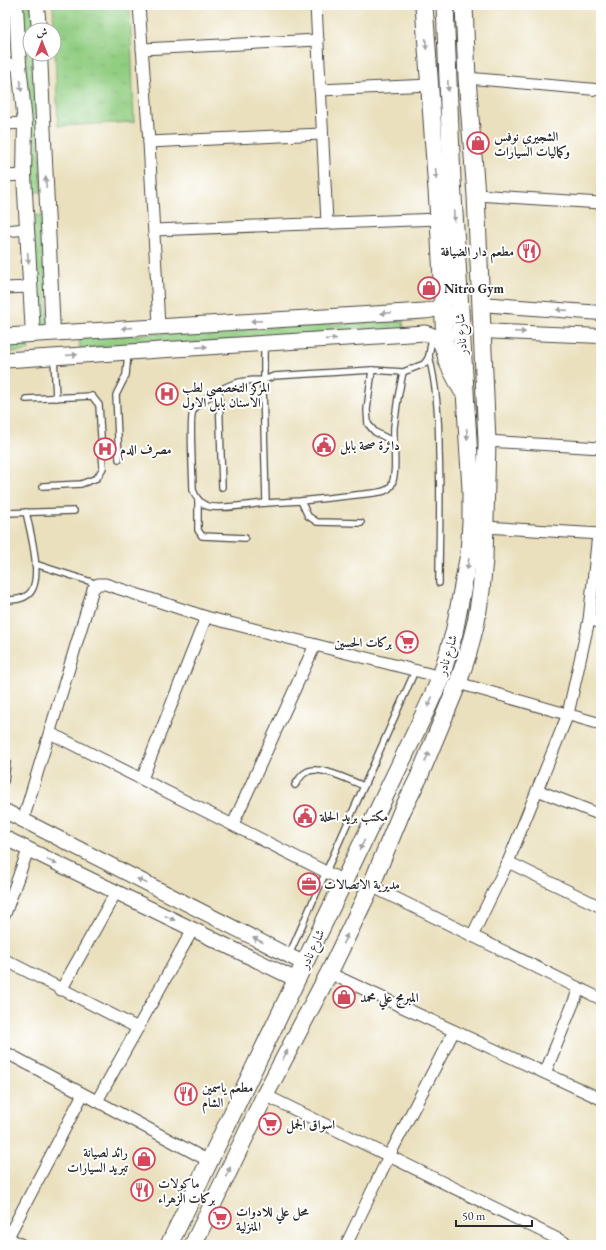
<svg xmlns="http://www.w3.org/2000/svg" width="606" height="1250" viewBox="0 0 606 1250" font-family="'EB Garamond',Amiri,serif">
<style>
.park{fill:url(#park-tufts);stroke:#5e7c56}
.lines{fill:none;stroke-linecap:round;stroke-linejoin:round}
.service-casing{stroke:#484641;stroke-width:8}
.minor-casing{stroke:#484641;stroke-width:13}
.tertiary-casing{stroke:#484641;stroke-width:16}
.secondary-casing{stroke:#484641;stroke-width:17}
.primary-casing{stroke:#484641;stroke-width:19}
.service{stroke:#fff;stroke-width:5.5}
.minor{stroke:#fff;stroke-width:11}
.tertiary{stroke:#fff;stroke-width:14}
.secondary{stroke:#fff;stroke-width:15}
.primary{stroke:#fff;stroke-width:17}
.oneway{fill:#a0a0a0}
.labels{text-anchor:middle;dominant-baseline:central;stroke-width:4;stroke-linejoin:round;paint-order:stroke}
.poi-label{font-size:13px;font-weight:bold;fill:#2b2b2b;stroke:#fff;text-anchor:start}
.street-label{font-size:13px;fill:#2b2b2b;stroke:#fff}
</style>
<defs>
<pattern id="park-tufts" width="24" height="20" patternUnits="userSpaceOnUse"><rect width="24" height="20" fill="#92ce82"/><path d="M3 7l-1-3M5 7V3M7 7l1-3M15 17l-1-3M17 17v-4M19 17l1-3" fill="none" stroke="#7eb170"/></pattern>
</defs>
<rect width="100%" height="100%" fill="#fff"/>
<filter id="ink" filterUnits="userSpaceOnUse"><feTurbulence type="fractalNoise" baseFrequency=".025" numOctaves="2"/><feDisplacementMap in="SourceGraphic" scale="8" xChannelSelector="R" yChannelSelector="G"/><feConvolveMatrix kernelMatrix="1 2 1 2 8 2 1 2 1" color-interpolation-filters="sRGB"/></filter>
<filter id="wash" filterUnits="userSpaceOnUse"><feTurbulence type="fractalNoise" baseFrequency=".012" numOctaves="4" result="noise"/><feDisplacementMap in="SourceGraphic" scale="16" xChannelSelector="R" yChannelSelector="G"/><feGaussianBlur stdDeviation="0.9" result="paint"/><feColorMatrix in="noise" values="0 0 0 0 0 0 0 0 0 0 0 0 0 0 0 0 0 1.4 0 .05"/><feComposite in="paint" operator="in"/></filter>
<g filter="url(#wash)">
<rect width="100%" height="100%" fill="#eae0bd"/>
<g class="park">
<polygon points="23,5 33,5 34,30 30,30 30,54 35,54 42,192 33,192"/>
<polygon points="53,5 130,5 134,122 58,126"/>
<polygon points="43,215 48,325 38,326 32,216"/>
<polygon points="403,320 404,331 80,349 79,338"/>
<polygon points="28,341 29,351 5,353 5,343"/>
</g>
</g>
<g filter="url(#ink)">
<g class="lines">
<g class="service-casing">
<g id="service">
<path d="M264 344V380C255 380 245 380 236 383 225 386 199 401 193 411 189 418 193 477 193 490 196 497 199 503 207 506 221 510 251 504 266 503"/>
<path d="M429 356C437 388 439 420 439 453 441 496 439 540 439 583"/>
<polyline points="54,358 56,398"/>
<polyline points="372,370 367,410 368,424 375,432 394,442"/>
<path d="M403 372C399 390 396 408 394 427 393 443 398 473 391 486 387 492 380 492 374 493L301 501 266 503 263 388 264 380 274 376 372 370 403 372 424 364 427 360 429 356 432 337"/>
<polyline points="219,392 222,487"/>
<polyline points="26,399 92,396 99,405 103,468 97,478 81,484 43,486"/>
<polyline points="119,459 116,395 126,375 128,353"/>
<polyline points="198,500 198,530 202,536 245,538"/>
<polyline points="301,501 308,516 317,522 361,523"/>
<polyline points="5,513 74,511"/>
<polyline points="35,564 98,584"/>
<path d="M5 600C13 600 22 600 29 594 44 580 30 531 26 512"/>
<polyline points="5,753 7,762 5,781"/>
<path d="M295 785C298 781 301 775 305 773 317 763 351 781 364 786"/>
<polyline points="289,955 415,671"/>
</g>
</g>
<g class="minor-casing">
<g id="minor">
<polyline points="139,5 149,142 159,326"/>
<polyline points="316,5 327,222"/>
<polyline points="142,49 318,40"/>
<polyline points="5,65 19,64"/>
<polyline points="467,78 601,90"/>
<polyline points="320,90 430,85"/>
<polyline points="5,124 25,123"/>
<polyline points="149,142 322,134"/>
<polyline points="5,176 24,175"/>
<polyline points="476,195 601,203"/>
<polyline points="154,230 439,219"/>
<polyline points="5,231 27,229"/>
<polyline points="5,288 30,287"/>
<polyline points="487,441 601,448"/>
<polyline points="484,527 601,534"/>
<polyline points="589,620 601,622"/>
<polyline points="458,683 601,724"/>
<polyline points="50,733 344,881"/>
<polyline points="142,779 206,617"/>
<polyline points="537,790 601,815"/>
<polyline points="23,820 93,589 98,584 105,584 206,617 441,677"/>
<polyline points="233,824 315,645"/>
<polyline points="508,862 601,907"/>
<polyline points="371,886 601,999"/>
<polyline points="5,914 28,850"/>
<polyline points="472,936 508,862 568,714 589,620 598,534"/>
<polyline points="5,960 138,1028"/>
<polyline points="329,973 601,1099"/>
<polyline points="61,990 116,892"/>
<polyline points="5,1052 209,1161"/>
<polyline points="545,1073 579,989"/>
<polyline points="265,1095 570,1245"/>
<polyline points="97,1101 193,929"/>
<polyline points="5,1236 22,1245"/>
<polyline points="8,1237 83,1094"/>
<polyline points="346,1245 389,1156 454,1031"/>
</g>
</g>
<g class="tertiary-casing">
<g id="tertiary">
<polyline points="16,5 19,64 25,123 24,175 33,335"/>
<polyline points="37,5 39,30"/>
<polyline points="40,54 53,333"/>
<polyline points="480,304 601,313"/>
<polyline points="481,331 601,336"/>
<polyline points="5,811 305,964"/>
<polyline points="5,838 297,980"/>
</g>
</g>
<g class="secondary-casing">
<g id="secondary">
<path d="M5 336 424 311C437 310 441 308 443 295"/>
<path d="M5 360 425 333C438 336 442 343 445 355"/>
</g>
</g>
<g class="primary-casing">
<g id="primary">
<polyline points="424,5 439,219 445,341 447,361 462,390"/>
<polyline points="169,1245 429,704 441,677 454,633 469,554 471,522 471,489 452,180 445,5"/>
<polyline points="193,1245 265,1095 329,973 371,886 402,811 419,777 458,683 468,653 476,622 481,591 484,559 487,441 476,195 467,78 464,5"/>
</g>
</g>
<use href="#service" class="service"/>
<use href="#minor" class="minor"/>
<use href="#tertiary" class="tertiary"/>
<use href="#secondary" class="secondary"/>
<use href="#primary" class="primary"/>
</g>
<defs><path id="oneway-solid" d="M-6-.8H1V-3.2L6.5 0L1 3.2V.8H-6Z"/></defs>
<g class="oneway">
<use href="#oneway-solid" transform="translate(426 44) rotate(86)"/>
<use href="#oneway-solid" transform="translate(21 86) rotate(85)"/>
<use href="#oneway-solid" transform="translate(448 86) rotate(88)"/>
<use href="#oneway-solid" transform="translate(436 174) rotate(86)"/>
<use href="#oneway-solid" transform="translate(46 182) rotate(-93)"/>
<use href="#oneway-solid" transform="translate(454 216) rotate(87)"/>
<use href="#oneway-solid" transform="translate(28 258) rotate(86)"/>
<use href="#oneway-solid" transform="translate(562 310) rotate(-176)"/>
<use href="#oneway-solid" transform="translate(386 313) rotate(177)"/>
<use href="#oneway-solid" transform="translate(256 321) rotate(177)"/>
<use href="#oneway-solid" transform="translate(127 328) rotate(176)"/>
<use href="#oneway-solid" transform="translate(520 332) rotate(2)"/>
<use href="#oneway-solid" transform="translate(331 339) rotate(-4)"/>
<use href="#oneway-solid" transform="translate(202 347) rotate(-4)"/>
<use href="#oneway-solid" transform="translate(72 355) rotate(-4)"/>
<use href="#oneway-solid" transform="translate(467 434) rotate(86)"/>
<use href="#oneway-solid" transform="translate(468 564) rotate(99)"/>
<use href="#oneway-solid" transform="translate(430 702) rotate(114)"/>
<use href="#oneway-solid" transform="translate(427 757) rotate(-68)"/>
<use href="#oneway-solid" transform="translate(362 845) rotate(116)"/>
<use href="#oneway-solid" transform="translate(52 862) rotate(26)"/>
<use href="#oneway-solid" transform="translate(142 881) rotate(-153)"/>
<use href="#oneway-solid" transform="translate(170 918) rotate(26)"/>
<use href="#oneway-solid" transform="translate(345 939) rotate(-64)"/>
<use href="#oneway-solid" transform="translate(258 940) rotate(-153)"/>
<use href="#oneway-solid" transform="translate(285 1055) rotate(-62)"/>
<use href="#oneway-solid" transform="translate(228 1172) rotate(-65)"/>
</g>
</g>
<defs>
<g id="shop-ring" transform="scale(1.15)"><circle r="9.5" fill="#fff" stroke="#d1495b" stroke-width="1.5"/><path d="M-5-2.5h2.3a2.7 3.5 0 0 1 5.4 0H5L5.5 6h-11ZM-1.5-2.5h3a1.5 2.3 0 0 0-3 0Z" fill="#d1495b"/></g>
<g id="restaurant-ring" transform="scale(1.15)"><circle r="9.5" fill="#fff" stroke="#d1495b" stroke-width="1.5"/><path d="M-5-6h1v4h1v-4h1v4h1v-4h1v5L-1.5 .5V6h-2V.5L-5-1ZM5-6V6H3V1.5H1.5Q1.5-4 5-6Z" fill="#d1495b"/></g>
<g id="hospital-ring" transform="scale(1.15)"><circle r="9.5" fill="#fff" stroke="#d1495b" stroke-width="1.5"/><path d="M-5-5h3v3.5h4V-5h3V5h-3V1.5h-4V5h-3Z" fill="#d1495b"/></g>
<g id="civic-ring" transform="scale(1.15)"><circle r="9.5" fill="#fff" stroke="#d1495b" stroke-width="1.5"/><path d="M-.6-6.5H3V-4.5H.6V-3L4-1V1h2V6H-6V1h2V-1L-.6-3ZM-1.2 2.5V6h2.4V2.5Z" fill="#d1495b"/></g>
<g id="supermarket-ring" transform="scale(1.15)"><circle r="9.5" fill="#fff" stroke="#d1495b" stroke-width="1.5"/><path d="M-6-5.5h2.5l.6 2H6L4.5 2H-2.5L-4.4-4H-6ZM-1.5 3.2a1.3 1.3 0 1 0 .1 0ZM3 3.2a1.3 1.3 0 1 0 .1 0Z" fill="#d1495b"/></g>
<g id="office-ring" transform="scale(1.15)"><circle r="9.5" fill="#fff" stroke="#d1495b" stroke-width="1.5"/><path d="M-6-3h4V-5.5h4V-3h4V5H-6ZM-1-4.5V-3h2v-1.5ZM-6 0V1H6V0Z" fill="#d1495b"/></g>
</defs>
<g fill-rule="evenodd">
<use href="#shop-ring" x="478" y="143"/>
<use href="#restaurant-ring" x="529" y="251"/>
<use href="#shop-ring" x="429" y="288"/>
<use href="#hospital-ring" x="167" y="394"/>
<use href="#civic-ring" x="324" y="445"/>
<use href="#hospital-ring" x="105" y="449"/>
<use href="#supermarket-ring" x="407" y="642"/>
<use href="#civic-ring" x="305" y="816"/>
<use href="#office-ring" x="309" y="884"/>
<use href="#shop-ring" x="344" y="997"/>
<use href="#restaurant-ring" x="186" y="1094"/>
<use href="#supermarket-ring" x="270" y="1124"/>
<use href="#shop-ring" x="144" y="1159"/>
<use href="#restaurant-ring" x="142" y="1190"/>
<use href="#supermarket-ring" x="220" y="1218"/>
</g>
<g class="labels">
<g class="poi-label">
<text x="494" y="136">الشجيري نوفس<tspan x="494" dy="15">وكماليات السيارات</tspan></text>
<text x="514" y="251" text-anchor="end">مطعم دار الضيافة</text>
<text x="444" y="288">Nitro Gym</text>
<text x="182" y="387">المركز التخصصي لطب<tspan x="182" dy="15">الاسنان بابل الاول</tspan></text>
<text x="340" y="445">دائرة صحة بابل</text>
<text x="120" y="449">مصرف الدم</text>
<text x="392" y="642" text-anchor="end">بركات الحسين</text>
<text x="320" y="816">مكتب بريد الحلة</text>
<text x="324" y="884">مديرية الاتصالات</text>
<text x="360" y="997">المبرمج علي محمد</text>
<text x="202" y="1087">مطعم ياسمين<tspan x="202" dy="15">الشام</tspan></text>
<text x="286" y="1124">اسواق الجمل</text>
<text x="128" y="1152" text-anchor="end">رائد لصيانة<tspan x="128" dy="15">تبريد السيارات</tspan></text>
<text x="158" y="1183">ماكولات<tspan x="158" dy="15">بركات الزهراء</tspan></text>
<text x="236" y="1211">محل علي للادوات<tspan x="236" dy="15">المنزلية</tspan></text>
</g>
<g class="street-label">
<text transform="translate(461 334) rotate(-94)">شارع نادر</text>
<text transform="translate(447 655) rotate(-73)">شارع نادر</text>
<text transform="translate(312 949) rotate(-65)">شارع نادر</text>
</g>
</g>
<rect width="606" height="1250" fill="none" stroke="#fff" stroke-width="20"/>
<g transform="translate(42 42)"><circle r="19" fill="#ffffff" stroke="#aaaaaa"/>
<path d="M0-3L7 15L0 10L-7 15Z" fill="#d1495b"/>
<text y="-6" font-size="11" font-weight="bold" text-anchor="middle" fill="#2b2b2b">ش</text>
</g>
<path d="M456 1220v6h76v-6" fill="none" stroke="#2b2b2b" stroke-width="2"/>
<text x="462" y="1220" font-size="12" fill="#2b2b2b" stroke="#ffffff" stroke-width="3" paint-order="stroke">50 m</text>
</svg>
